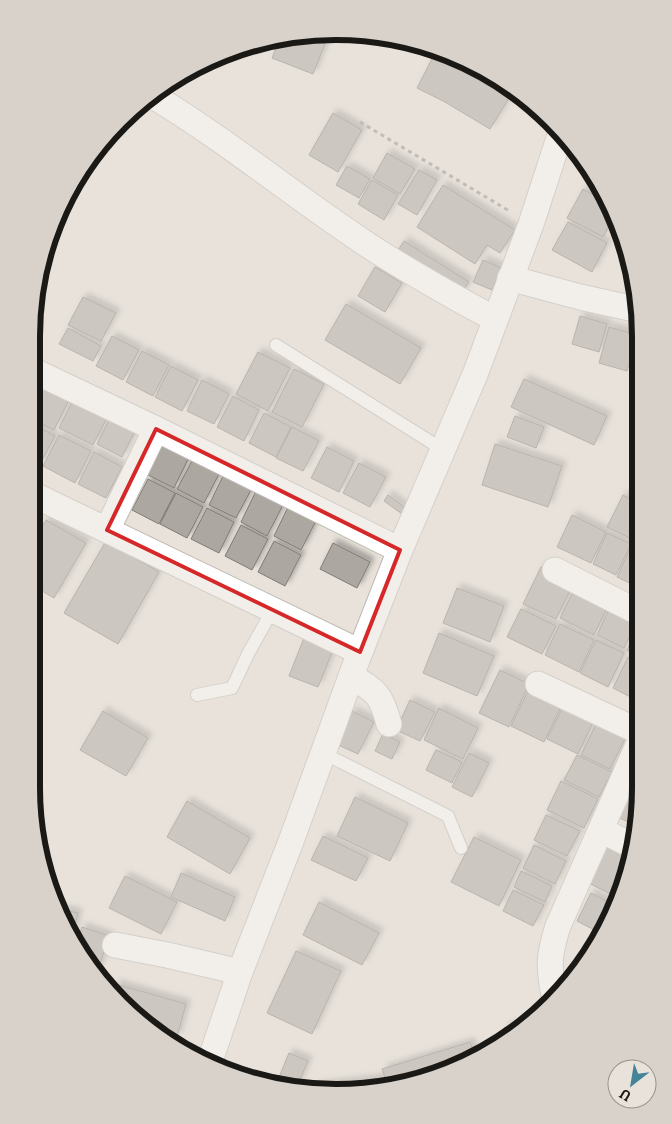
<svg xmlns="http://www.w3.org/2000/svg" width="672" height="1124" viewBox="0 0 672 1124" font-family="Bitter,serif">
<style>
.building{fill:#aca7a0;stroke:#807b75;filter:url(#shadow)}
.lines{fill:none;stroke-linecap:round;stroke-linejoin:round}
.lane-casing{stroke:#beb9b2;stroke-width:14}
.street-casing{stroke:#beb9b2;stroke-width:27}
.path{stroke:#938e89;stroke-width:3;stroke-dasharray:4 4;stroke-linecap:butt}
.lane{stroke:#fff;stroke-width:12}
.street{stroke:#fff;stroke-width:25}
.marked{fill:none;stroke:#d62828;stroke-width:4;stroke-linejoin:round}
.rim{fill:none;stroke:#1b1916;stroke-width:6}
</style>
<defs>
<filter id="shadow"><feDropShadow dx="4.5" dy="-4.5" stdDeviation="2.5" flood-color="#0004"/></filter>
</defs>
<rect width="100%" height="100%" fill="#e8e2db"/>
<g class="building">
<polygon points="280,37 307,37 325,44 313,74 272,58"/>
<polygon points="275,38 271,50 257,45"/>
<polygon points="435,53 464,66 462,70 509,98 490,129 445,102 417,88"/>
<polygon points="333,113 362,130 338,172 309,155"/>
<polygon points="387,153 415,169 400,194 373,178"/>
<polygon points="347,166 370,179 359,198 336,185"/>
<polygon points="419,170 437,180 417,215 398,204"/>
<polygon points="372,180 398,195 384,220 358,204"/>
<polygon points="443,185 515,230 500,253 487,245 475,264 417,227"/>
<polygon points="583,189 608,203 614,217 603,237 567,218"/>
<polygon points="568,222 607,243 592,272 552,250"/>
<polygon points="404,241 469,282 459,296 395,255"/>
<polygon points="483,260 501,268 492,290 473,282"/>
<polygon points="375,267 402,283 385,312 358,296"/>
<polygon points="83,297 116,313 101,341 68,325"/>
<polygon points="346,304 421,348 400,384 325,340"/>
<polygon points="580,316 607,324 599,352 572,344"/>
<polygon points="609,327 637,335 627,371 599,363"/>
<polygon points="68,328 101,346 93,361 59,344"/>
<polygon points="112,336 139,350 123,380 96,366"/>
<polygon points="142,351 169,365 153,396 126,382"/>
<polygon points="258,352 290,368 268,411 236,394"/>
<polygon points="171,366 198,380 182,411 155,397"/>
<polygon points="294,369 324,384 302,427 272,412"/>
<polygon points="524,379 607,416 594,445 511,407"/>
<polygon points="202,380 229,394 214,424 187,411"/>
<polygon points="32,383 41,388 32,405"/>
<polygon points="44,385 70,398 54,430 32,419 32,411"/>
<polygon points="233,396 259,410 244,441 217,427"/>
<polygon points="73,400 107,418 93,445 59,428"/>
<polygon points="264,413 291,427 276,457 249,443"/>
<polygon points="112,414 137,427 122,457 97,444"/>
<polygon points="515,416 544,427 536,448 507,437"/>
<polygon points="32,424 55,436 40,464 32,459"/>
<polygon points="292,427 319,441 303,471 276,458"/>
<polygon points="59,435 91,451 75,483 43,466"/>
<polygon points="162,443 189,457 174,488 146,474"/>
<polygon points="495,444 562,466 548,507 482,485"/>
<polygon points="327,447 354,461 339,492 311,478"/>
<polygon points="94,452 122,467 106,498 78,484"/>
<polygon points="193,459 220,472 204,503 177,489"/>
<polygon points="359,463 386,477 370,507 343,493"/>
<polygon points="224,474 252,488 236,518 209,505"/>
<polygon points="148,479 175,493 159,524 132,510"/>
<polygon points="256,491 283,505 267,536 241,522"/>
<polygon points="176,493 203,507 187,538 160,524"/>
<polygon points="388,495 406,508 402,514 384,501"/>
<polygon points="623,495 640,504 640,543 607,527"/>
<polygon points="289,505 317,519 301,550 274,536"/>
<polygon points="207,508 234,522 219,553 191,539"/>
<polygon points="572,515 606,532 591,563 557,547"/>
<polygon points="46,520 86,543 54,598 32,585 32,544"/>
<polygon points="241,525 268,539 252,570 225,556"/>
<polygon points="607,533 631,544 616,575 593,564"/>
<polygon points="106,541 159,572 118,644 64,613"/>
<polygon points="274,541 301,555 285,586 258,572"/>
<polygon points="333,543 370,562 357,588 320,569"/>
<polygon points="633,543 640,546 640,588 617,577"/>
<polygon points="541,567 574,583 556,619 523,604"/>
<polygon points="576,586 610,602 594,635 560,618"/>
<polygon points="457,588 504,606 490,642 443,623"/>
<polygon points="613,601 640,615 624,648 597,635"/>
<polygon points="521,609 556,626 542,654 507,637"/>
<polygon points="640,621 640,656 627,650"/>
<polygon points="560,624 594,640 579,672 545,655"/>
<polygon points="439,633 494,656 477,696 423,673"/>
<polygon points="304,638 333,650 318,687 289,676"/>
<polygon points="596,640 624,653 608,687 580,673"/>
<polygon points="628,657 640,663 640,702 613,688"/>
<polygon points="500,670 529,684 509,727 479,713"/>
<polygon points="531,685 564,701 544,742 511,726"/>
<polygon points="410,700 435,712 420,741 396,730"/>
<polygon points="566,701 596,716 578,754 547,739"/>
<polygon points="439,708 478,728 463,759 424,740"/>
<polygon points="103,711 148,738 126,776 80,750"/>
<polygon points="352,711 374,722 358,754 336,744"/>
<polygon points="598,720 627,735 610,769 581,755"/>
<polygon points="383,734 400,742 392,759 375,751"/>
<polygon points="436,750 462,762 452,783 426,770"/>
<polygon points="469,753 489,763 472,797 452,787"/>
<polygon points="577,755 612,772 599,797 564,780"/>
<polygon points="561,781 598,799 584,828 547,810"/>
<polygon points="633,782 640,786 640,808 636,826 616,816"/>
<polygon points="355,797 408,823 390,861 337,836"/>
<polygon points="187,801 250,838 230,874 167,837"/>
<polygon points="546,815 580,831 567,856 534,840"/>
<polygon points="323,836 368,858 356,881 311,860"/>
<polygon points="474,837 521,860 499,906 451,882"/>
<polygon points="607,837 632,849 626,877 616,897 585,881"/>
<polygon points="534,845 566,861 555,884 523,868"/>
<polygon points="521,871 552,886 545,902 514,887"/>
<polygon points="181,873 235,897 225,921 171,897"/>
<polygon points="125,876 177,902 161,934 109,908"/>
<polygon points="513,890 544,905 533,926 503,911"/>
<polygon points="591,893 614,905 600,933 577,921"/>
<polygon points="319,902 379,933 362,965 303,935"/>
<polygon points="60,909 78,913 73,934"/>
<polygon points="82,927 109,936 98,970 91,968 77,942"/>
<polygon points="296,951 341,971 312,1034 267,1013"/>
<polygon points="116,984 186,1004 177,1037 150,1029 114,993"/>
<polygon points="531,1019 522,1030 507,1037 504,1028"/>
<polygon points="470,1042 475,1055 434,1076 387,1084 382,1069"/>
<polygon points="289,1053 308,1061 298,1084 279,1077"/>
<polygon points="381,1078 382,1085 336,1093 315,1089 315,1086"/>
</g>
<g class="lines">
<g class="lane-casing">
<g id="lane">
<polyline points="530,104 532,109 556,127"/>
<polyline points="276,345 442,449"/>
<polyline points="197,695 232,688 248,654 272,611"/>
<polyline points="323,753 448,816 461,848"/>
</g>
</g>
<g class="street-casing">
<g id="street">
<path d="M153 96C231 143 301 202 377 251 415 275 455 298 495 319"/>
<polyline points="510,278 580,297 639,310"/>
<polyline points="32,370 156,429 400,550"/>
<polyline points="32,494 360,652"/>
<polyline points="107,530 156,429"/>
<polyline points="555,570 640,613"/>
<path d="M351 676C377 692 381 694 389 724"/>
<polyline points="538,684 640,732"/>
<polyline points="601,830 633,846"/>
<polyline points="115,945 167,955 240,972"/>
<path d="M554 995C548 966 549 954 558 926L640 741"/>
<polyline points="210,1061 240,972 290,844 357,660 400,550 476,372 531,224 561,132"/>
</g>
</g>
<polyline class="path" points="360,122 511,212"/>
<use href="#lane" class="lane"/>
<use href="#street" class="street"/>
</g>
<path d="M0 0H672V1124H0ZM156 429 400 550 360 652 107 530Z" fill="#e8e2db" fill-opacity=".55" fill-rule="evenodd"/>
<path class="marked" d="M156 429 400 550 360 652 107 530Z"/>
<path d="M0 0H672V1124H0ZM336 40H336A296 296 0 0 1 632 336V788A296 296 0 0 1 336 1084H336A296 296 0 0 1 40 788V336A296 296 0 0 1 336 40Z" fill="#d8d2cb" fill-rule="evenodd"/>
<path class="rim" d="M336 40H336A296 296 0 0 1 632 336V788A296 296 0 0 1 336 1084H336A296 296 0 0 1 40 788V336A296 296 0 0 1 336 40Z"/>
<g transform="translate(632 1084) rotate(211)"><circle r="24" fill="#e8e2db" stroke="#96928c"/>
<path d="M0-4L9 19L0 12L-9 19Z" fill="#438497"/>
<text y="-8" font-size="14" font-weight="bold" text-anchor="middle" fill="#1b1916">U</text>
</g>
</svg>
